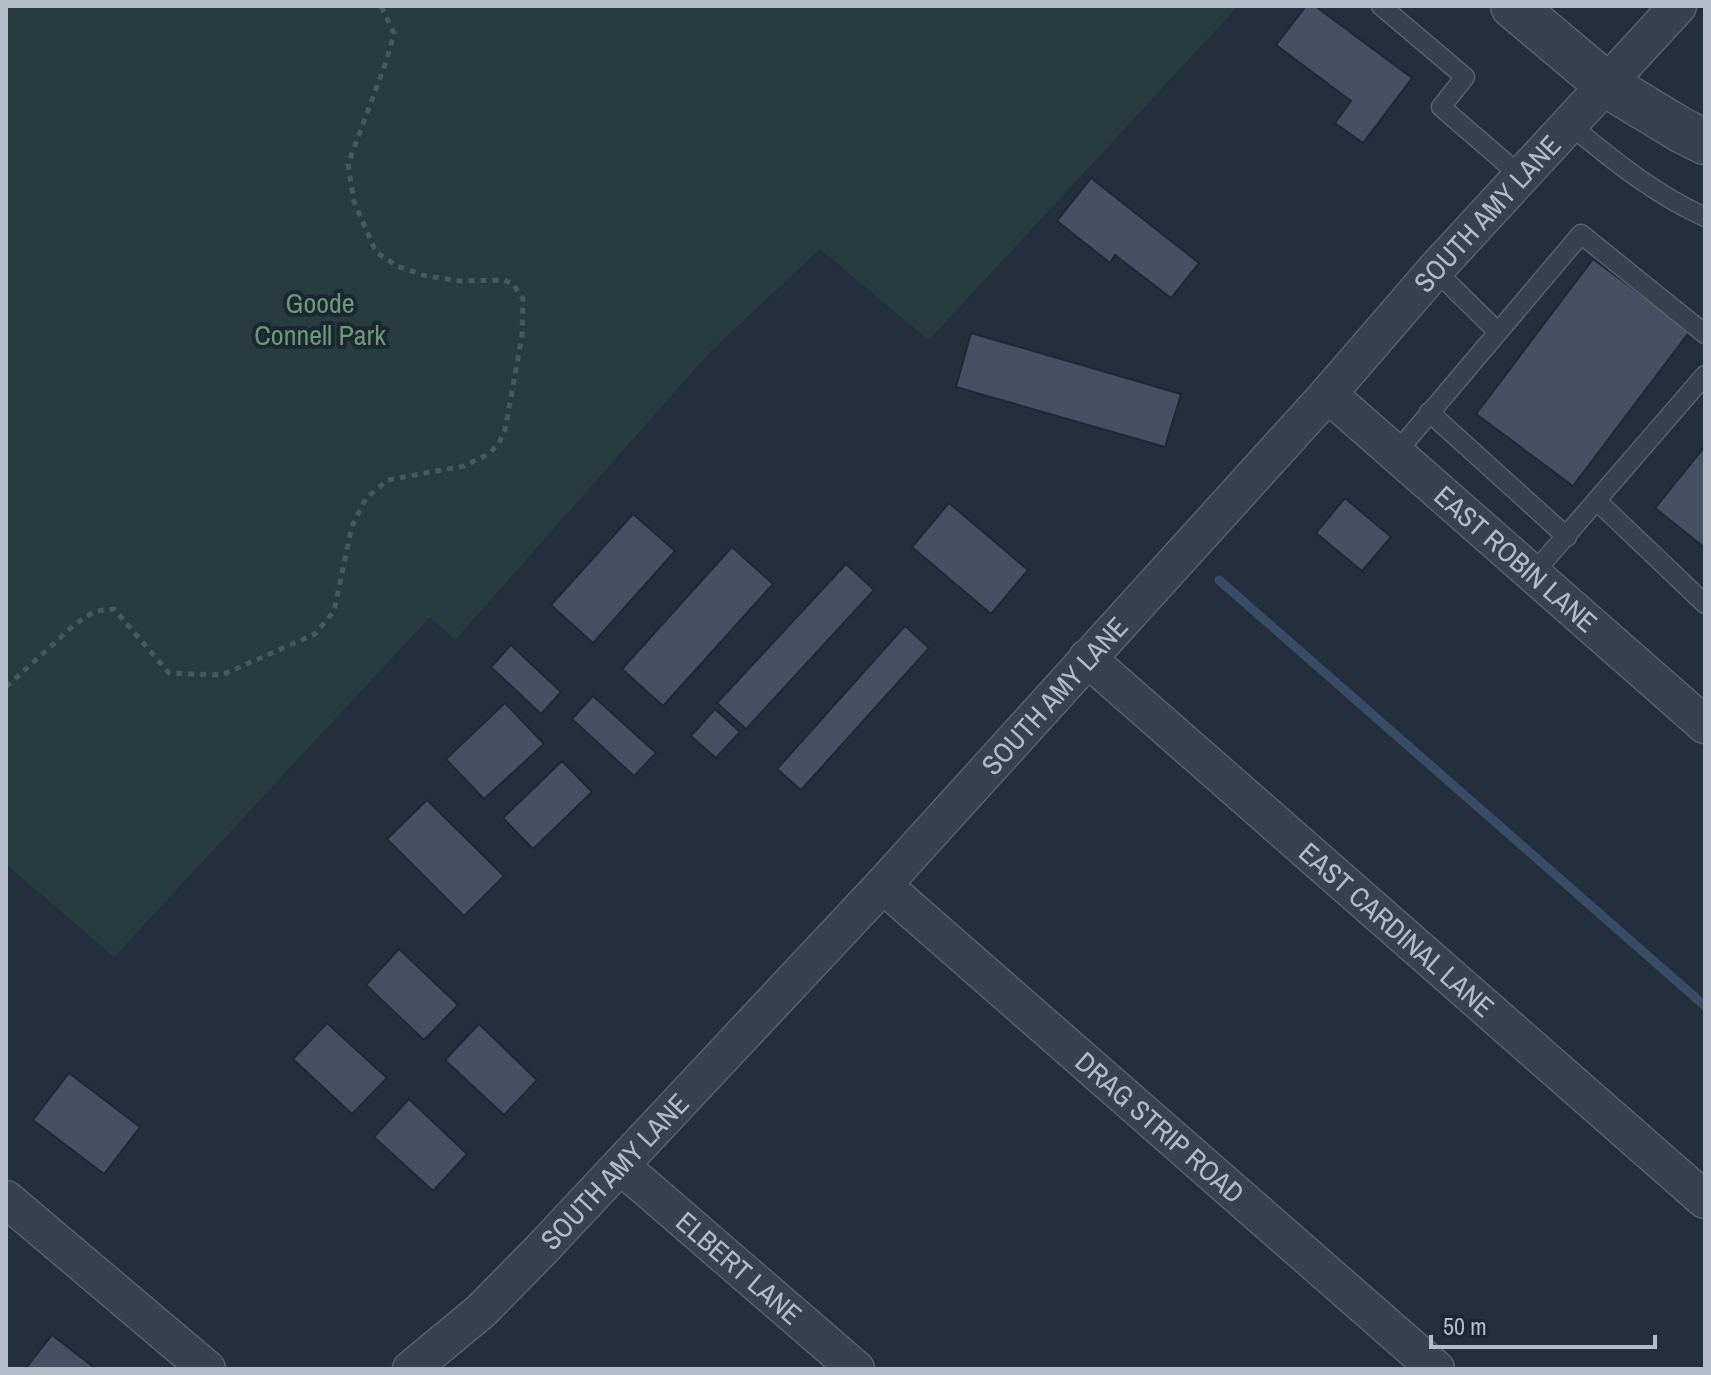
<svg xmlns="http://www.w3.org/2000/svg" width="1711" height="1375" viewBox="0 0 1711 1375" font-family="'Archivo Narrow',sans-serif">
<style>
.green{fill:#263c3f}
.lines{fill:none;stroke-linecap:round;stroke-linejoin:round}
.stream{stroke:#394c67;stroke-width:9}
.building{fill:#455162;stroke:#1f2835;stroke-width:2}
.service-casing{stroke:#565f6c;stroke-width:21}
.minor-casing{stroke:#565f6c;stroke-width:39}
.tertiary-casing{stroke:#565f6c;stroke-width:47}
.path{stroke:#44595c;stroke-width:5;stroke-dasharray:6 6;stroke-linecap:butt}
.service{stroke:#38414e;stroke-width:18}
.minor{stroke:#38414e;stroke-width:36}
.tertiary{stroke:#38414e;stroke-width:44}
.labels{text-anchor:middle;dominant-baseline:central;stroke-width:8;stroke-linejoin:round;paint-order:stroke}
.street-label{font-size:28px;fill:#b4bcc9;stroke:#1d2633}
.park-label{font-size:28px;fill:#6b9a76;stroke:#1d2633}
</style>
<rect width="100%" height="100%" fill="#242f3e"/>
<polygon class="green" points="6,6 1238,6 929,340 820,249 710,352 455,640 430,617 114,957 6,864"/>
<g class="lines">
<polyline class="stream" points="1219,580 1705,1006"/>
</g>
<g class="building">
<polygon points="1306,6 1315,6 1412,78 1363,143 1335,123 1351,101 1276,45"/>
<polygon points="1091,178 1199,263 1171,298 1115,255 1110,263 1057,221"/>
<polygon points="1593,259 1690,331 1573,486 1476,414"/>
<polygon points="971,333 1181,394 1165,447 956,387"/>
<polygon points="1705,446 1705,548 1655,508"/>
<polygon points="1345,498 1391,537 1362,571 1316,533"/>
<polygon points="949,503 1028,570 991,614 912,547"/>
<polygon points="633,514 675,551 593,643 551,605"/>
<polygon points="732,547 773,584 663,706 622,669"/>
<polygon points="846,564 874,590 746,729 717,703"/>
<polygon points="905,626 929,648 801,790 777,769"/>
<polygon points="511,645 561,692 541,714 491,667"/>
<polygon points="593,696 656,753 634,776 572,719"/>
<polygon points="505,703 544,744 484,799 446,759"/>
<polygon points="715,709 740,732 716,758 691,736"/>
<polygon points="562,761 592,792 533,849 503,818"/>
<polygon points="427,800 504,876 464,916 387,839"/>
<polygon points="399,949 458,1005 424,1040 366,985"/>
<polygon points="327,1023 387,1078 352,1114 293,1059"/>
<polygon points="479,1024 537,1080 504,1115 445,1060"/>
<polygon points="69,1073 140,1127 104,1174 33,1120"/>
<polygon points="409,1099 467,1154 433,1191 374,1137"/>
<polygon points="52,1335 96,1369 25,1369"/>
</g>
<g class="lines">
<g class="service-casing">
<g id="service">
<polyline points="1381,6 1465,77 1441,107 1522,177"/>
<path d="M1570 125C1613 160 1654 194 1705 217"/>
<polyline points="1435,270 1498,332"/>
<polyline points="1429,412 1567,537"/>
<polyline points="1396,453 1581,234 1705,334"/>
<polyline points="1597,501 1705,604"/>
<polyline points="1532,575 1705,375"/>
</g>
</g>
<g class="minor-casing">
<g id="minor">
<path id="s1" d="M1328 394 1705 725"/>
<path id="s2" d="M1087 658 1705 1200"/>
<path id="s3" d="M883 885 1436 1369"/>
<path id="s4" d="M621 1166 856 1369"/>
<polyline points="6,1199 207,1369"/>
<path id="s5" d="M411 1369 481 1311 541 1250 883 885 1328 394 1435 270 1678 6"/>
</g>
</g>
<g class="tertiary-casing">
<polyline id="tertiary" points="1513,6 1607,85 1681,130 1705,142"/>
</g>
<polyline class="path" points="6,687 74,625 95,611 114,609 169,673 222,675 315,634 334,611 352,526 366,498 388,480 464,466 487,455 498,445 505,430 522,336 523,299 513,284 504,280 461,281 426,276 397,266 376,252 354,202 348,164 386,62 394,33 381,6"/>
<use href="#service" class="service"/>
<use href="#minor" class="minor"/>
<use href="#tertiary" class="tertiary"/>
</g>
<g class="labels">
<g class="street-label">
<text stroke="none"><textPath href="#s5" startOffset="1580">SOUTH AMY LANE</textPath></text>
<text stroke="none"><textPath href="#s1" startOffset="250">EAST ROBIN LANE</textPath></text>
<text stroke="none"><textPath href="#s5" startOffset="932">SOUTH AMY LANE</textPath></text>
<text stroke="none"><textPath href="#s2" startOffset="412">EAST CARDINAL LANE</textPath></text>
<text stroke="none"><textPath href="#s3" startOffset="368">DRAG STRIP ROAD</textPath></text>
<text stroke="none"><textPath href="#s5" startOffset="284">SOUTH AMY LANE</textPath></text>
<text stroke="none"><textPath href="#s4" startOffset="156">ELBERT LANE</textPath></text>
</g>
<g class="park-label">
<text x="320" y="303">Goode<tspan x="320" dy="32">Connell Park</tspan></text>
</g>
</g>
<rect width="1711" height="1375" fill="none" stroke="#b4bcc9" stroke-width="16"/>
<path d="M1431 1335v12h224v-12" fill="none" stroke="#b4bcc9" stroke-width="4"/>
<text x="1443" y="1335" font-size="24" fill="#b4bcc9" stroke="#1d2633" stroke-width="6" paint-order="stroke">50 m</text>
</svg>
